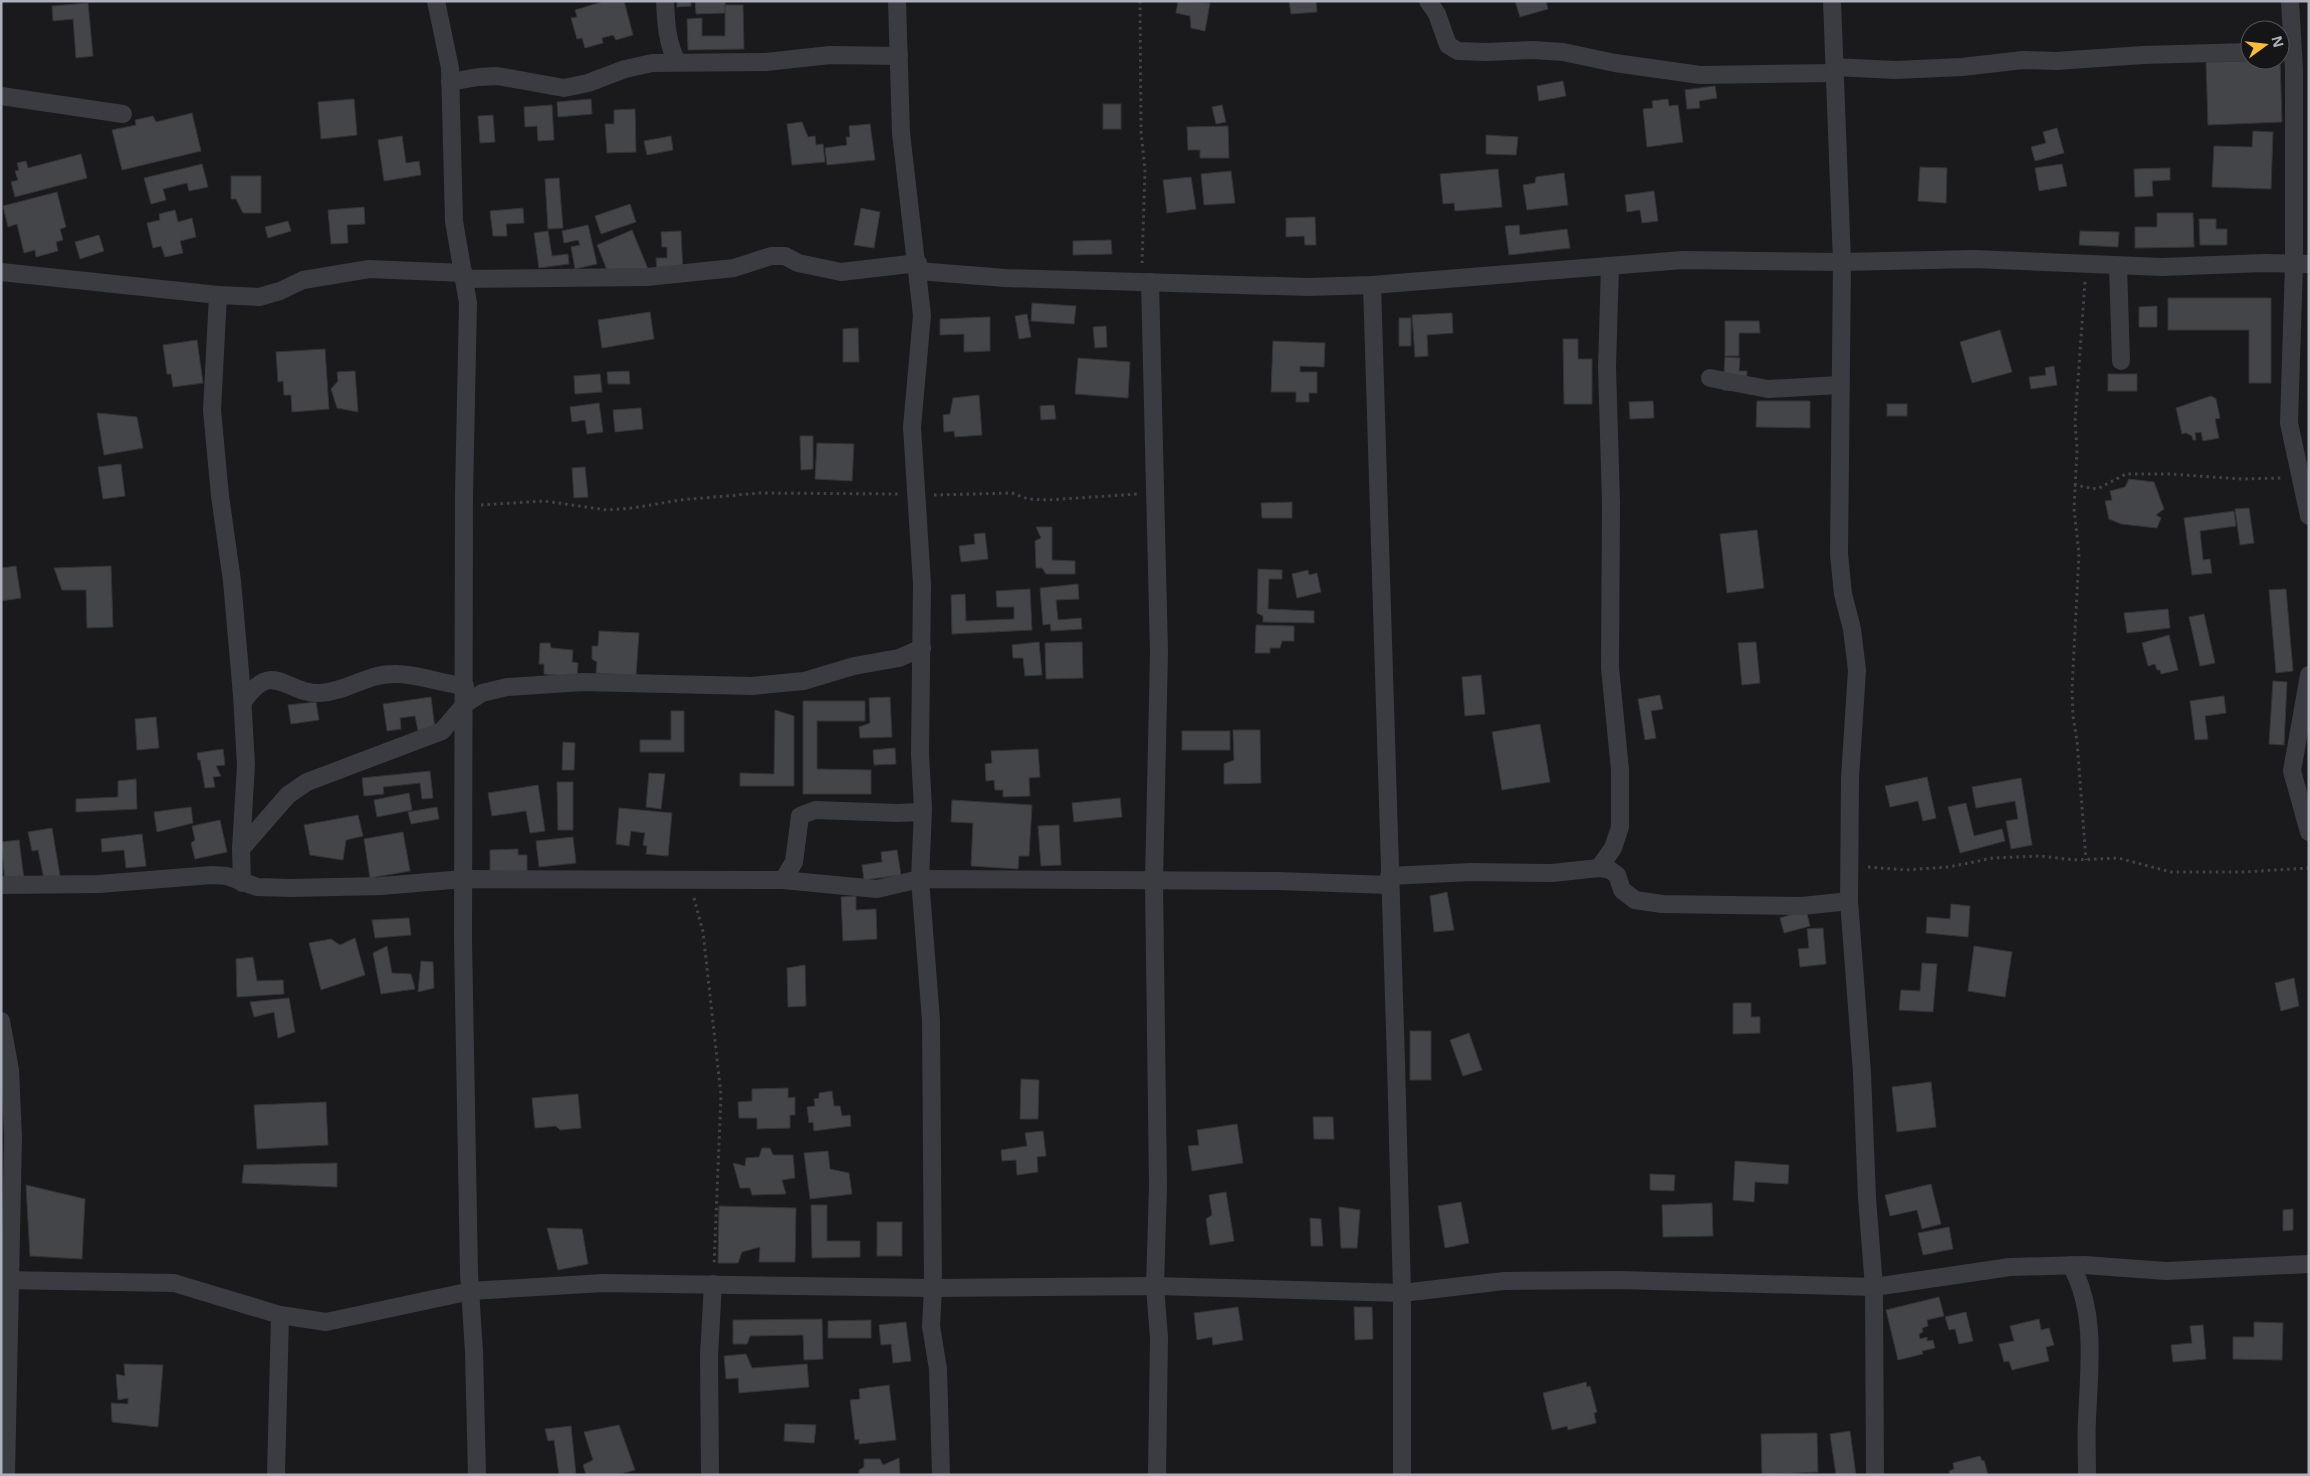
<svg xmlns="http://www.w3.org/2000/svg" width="2310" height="1476" viewBox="0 0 2310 1476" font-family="'Open Sans',sans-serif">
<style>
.building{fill:#444549;stroke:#343438}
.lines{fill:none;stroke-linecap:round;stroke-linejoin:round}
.path{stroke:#414349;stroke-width:3;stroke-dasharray:2.5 4;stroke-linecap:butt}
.street{stroke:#3b3c42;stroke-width:18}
</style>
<rect width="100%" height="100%" fill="#1a1a1c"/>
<g class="building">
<polygon points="605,1 624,1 633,35 616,40 613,35 602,38 603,43 585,48 582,38 577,39 571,18 577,17 575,10"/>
<polygon points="677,1 691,1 691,6 677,7"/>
<polygon points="695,1 725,1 726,13 696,14"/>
<polygon points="1178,1 1210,3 1205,31 1191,28 1190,16 1176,13"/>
<polygon points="1289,1 1316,1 1317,12 1291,14"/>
<polygon points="1515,1 1546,1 1548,9 1520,17"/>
<polygon points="88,3 93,56 76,58 73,19 53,21 52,6"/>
<polygon points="725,5 743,5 744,49 688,50 687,19 702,18 702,36 725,36"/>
<polygon points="2280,60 2282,122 2208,125 2206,62"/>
<polygon points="1563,81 1566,96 1539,101 1537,86"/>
<polygon points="1715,86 1717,98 1699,101 1700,108 1687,109 1685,90"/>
<polygon points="354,99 357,135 321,139 318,102"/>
<polygon points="591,99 592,114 558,117 557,102"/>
<polygon points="1668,99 1669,106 1678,105 1683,142 1647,147 1643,109 1653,108 1652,101"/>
<rect x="1103" y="104" width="18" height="25"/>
<polygon points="552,105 554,140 538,141 537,126 525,127 524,107"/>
<polygon points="1222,105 1226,122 1216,124 1212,107"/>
<polygon points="635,109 636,152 607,153 605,124 614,124 614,110"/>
<polygon points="192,113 201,151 122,170 112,130 136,125 135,120 153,116 156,122"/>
<polygon points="493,115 495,142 480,143 478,116"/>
<polygon points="802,122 808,137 815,136 816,145 823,144 825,162 792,165 787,124"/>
<polygon points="870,124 875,160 827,165 825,148 847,145 846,137 850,137 849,126"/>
<polygon points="1228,126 1229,158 1200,158 1200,150 1188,150 1187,127"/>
<polygon points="2057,128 2064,153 2035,161 2031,147 2046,143 2043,132"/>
<polygon points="2253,131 2273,132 2271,189 2212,187 2214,146 2252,147"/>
<polygon points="1486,135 1518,137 1516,155 1486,154"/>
<polygon points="402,136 406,163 419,161 421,175 384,181 378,140"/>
<polygon points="671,136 673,150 647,155 644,141"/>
<polygon points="81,154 87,178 15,197 11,182 18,180 15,171 19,170 17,163 26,161 28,168"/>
<polygon points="202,164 208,187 189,191 187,183 163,189 166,200 151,204 144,178"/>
<polygon points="2062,164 2067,186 2039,191 2035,168"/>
<polygon points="1920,167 1947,168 1946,203 1918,201"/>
<polygon points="2170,168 2170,180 2152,181 2153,196 2135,197 2134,169"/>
<polygon points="1498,169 1502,207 1455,211 1454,203 1443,204 1440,174"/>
<polygon points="1231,171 1235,203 1204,205 1201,174"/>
<polygon points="1564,173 1568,205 1527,210 1523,185 1535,183 1536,177"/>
<polygon points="231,176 261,176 261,213 243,213 236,199 231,199"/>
<polygon points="1191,177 1196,209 1167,213 1163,180"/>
<polygon points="559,178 563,228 548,229 545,179"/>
<polygon points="1654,191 1658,221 1642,223 1640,210 1627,212 1625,195"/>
<polygon points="57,192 66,227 60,229 63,240 56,242 58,251 36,257 35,250 24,253 17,224 8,227 3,206"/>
<polygon points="630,204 636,222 601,234 595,216"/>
<polygon points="364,207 365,224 347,225 348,243 331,244 328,210"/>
<polygon points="523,208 524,223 506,224 507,236 493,236 490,211"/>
<polygon points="861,208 880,212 874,248 854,245"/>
<polygon points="175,210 178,222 192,218 196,237 180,241 183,253 165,257 161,246 153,248 147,223 160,220 159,214"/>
<polygon points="2157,213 2193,213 2194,247 2135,248 2135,227 2157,227"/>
<polygon points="1315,217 1316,245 1305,245 1304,236 1286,237 1286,218"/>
<polygon points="2199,219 2216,219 2216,229 2227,229 2227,245 2200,245"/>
<polygon points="288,221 291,231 268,238 265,227"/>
<polygon points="588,225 597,264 575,269 571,247 580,245 578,240 564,243 562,231"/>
<polygon points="1519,225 1520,235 1567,229 1570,248 1509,255 1505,226"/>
<polygon points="632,230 648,269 609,275 597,245"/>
<polygon points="548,231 552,256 568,254 569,264 539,268 534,233"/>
<polygon points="681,231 683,273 657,274 656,258 667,258 667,247 662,247 661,232"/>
<polygon points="2080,231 2119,232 2118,247 2079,245"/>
<polygon points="99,235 104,251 80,259 75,242"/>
<polygon points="1111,240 1112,254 1073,255 1073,241"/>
<polygon points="2168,298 2271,298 2271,383 2249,383 2249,330 2168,330"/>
<polygon points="1032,303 1076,306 1074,324 1031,321"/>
<polygon points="2157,306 2157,327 2139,327 2139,307"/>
<polygon points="650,312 654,339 602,348 598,320"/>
<polygon points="1452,313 1453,333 1427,335 1428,356 1415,357 1412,315"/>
<polygon points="1027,314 1031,337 1019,339 1015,316"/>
<polygon points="990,317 990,351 964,352 964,334 940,335 940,319"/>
<rect x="1399" y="318" width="12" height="28"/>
<polygon points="1725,321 1759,321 1760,333 1739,333 1739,356 1725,356"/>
<polygon points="1106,326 1107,347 1095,348 1093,327"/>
<polygon points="858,328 859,362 843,362 843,329"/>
<polygon points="2000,330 2012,372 1972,383 1960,342"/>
<polygon points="1563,339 1578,339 1578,359 1592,359 1592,404 1564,404"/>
<polygon points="197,340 203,383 173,387 171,374 167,374 163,345"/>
<polygon points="1273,341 1325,343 1324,367 1300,366 1300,372 1317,372 1317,393 1309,393 1309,402 1296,402 1296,392 1271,392"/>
<polygon points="325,349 329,409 292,412 291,395 284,395 283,381 278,382 276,352"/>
<polygon points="1725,357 1740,358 1739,371 1747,371 1746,391 1723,390"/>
<polygon points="1078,358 1130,362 1128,398 1075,394"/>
<polygon points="2054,366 2057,385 2031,389 2029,377 2046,375 2045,368"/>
<polygon points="355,371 358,412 337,408 331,389 338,381 337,372"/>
<polygon points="629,371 630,384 608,384 607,372"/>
<polygon points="600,374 602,392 575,394 574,376"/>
<rect x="2108" y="374" width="29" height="17"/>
<polygon points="979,395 982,435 955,437 954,431 944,432 943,415 950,414 953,398"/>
<polygon points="2211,396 2216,399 2220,418 2215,419 2219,438 2203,441 2201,432 2195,433 2196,440 2193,440 2192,436 2186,433 2182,434 2176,408"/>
<polygon points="1653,401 1654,418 1630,419 1629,402"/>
<polygon points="1757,401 1810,401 1810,428 1756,427"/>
<polygon points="599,403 603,432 587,434 585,420 572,422 570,407"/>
<rect x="1887" y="404" width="20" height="12"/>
<polygon points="1054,405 1056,419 1041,420 1040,406"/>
<polygon points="641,408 643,429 615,432 613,410"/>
<polygon points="97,413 137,417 143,448 104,455"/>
<polygon points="800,436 813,436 813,469 801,470"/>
<polygon points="817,443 854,444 852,481 815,479"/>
<polygon points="121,464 125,496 103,499 98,467"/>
<polygon points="585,467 588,497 574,498 572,468"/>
<polygon points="2129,479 2154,482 2164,509 2156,515 2161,518 2157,528 2121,524 2109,519 2105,501 2112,500 2110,491 2125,487"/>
<polygon points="1292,502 1292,518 1262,518 1261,503"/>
<polygon points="2249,508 2254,543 2240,545 2235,509"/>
<polygon points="2234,511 2236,526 2200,531 2203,560 2210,559 2212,573 2192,575 2184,518"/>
<polygon points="1036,527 1052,527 1052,560 1075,561 1075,574 1046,574 1042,568 1036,568 1035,541 1041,538"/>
<polygon points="1757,530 1764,588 1727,593 1720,534"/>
<polygon points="985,533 988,559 961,562 959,546 975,544 974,534"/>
<polygon points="16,566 21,598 1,601 1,568"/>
<polygon points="111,566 113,627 87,628 86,590 62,590 54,568"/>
<polygon points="1258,569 1282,570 1282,579 1269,579 1268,609 1314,611 1314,623 1263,622 1263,616 1257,613"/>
<polygon points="1308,570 1309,575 1317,573 1321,592 1297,598 1292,574"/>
<polygon points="1078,584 1079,599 1056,600 1058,620 1081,618 1082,629 1051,631 1050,624 1043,625 1040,588"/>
<polygon points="1030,589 1032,630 952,634 951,595 965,594 966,621 1014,619 1014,607 997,607 996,591"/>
<polygon points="2286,589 2293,671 2276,673 2269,590"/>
<polygon points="2168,609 2170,628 2127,633 2124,613"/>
<polygon points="2204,614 2215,663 2200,666 2189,617"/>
<polygon points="1256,625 1294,626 1294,641 1282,641 1280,648 1270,648 1270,653 1255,653"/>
<polygon points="599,631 639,633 636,676 596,673 597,662 592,659 592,646 598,646"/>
<polygon points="2169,635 2178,670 2161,674 2160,670 2157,670 2155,664 2148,666 2142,643"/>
<polygon points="1039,642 1042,675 1025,676 1023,658 1013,658 1012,645"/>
<polygon points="1082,642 1083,678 1046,679 1045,643"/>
<polygon points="1756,642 1760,683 1742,685 1738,643"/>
<polygon points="540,643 550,643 551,648 573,650 572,662 578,663 577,677 544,674 544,664 539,664"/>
<polygon points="1481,675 1485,714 1465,716 1462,677"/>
<polygon points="2273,681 2287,682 2284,745 2269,744"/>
<polygon points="1660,695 1663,709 1651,711 1656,738 1645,740 1638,699"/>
<polygon points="2224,696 2226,713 2205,716 2208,739 2195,740 2190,701"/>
<polygon points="431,697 435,729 419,735 415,716 400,718 401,729 387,731 383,704"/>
<polygon points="890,697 892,737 860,738 859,727 870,723 869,698"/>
<polygon points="803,701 865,701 865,721 817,721 817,769 871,770 871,794 803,794"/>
<polygon points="316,702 319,720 291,724 288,705"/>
<polygon points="775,710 794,716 794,786 740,786 740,773 774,774"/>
<polygon points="671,711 684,711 684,752 640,752 640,740 671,740"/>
<polygon points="156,717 159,748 137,750 135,719"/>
<polygon points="1540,724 1550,782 1502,790 1492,732"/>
<polygon points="1233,730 1260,730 1261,783 1224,784 1224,764 1234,760"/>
<rect x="1182" y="731" width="48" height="19"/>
<polygon points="563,742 575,743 574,770 562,770"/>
<polygon points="895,748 896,764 874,765 873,750"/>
<polygon points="223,749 225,765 216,766 221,776 213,777 215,787 205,788 200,760 198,760 197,753"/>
<polygon points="1038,749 1040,777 1029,778 1030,796 1003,797 1003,790 995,790 994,780 986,781 985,764 992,763 991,751"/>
<polygon points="430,771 433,798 422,799 420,783 383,787 384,794 364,796 362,778"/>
<polygon points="649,773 665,774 661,809 646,807"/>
<polygon points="1927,777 1936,818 1923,821 1918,801 1890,807 1885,786"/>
<polygon points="2021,778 2032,845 2011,849 2006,821 2018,819 2015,801 1976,808 1972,787"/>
<polygon points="136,779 137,809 76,812 76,799 118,797 118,781"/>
<polygon points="557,782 573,782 573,830 558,830"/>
<polygon points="538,785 545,831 530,833 526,811 492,816 488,793"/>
<polygon points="409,793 412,810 377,817 374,800"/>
<polygon points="1120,798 1122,817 1074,822 1072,803"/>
<polygon points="952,800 1032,805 1029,856 1019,856 1018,869 971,866 973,823 951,822"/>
<polygon points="1966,803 1974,836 2002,829 2005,841 1960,853 1948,807"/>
<polygon points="191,807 193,823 157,832 154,812"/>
<polygon points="437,807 439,819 411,824 408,812"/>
<polygon points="619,808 672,813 668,856 646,854 647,846 643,845 645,833 631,831 629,846 616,844"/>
<polygon points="358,815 363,836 346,840 343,860 310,855 304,825"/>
<polygon points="220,820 227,852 195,859 191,843 195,840 192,826"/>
<polygon points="1059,825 1061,865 1041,866 1038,826"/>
<polygon points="52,828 60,876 44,879 38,850 32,851 28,832"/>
<polygon points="403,832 410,871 370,878 364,839"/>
<polygon points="142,834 146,866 126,868 124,850 102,852 101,839"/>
<polygon points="573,837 576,863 539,867 536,841"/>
<polygon points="19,840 24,879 5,881 1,842"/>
<polygon points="518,849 518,855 527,855 527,876 490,876 490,850"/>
<polygon points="897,850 901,875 864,880 862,865 882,862 881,852"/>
<polygon points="1447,892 1454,930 1434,932 1430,896"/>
<polygon points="856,896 856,910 876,909 877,939 843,941 841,897"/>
<polygon points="1951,904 1970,906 1968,937 1926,933 1927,917 1950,919"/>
<polygon points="1806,910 1810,926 1784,933 1780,918"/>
<polygon points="409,918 411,935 375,938 372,920"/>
<polygon points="1823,928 1826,964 1800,967 1798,949 1809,948 1807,929"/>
<polygon points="355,938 365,975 321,990 309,943 331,939 340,945"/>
<polygon points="387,946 392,973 411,974 415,989 381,994 373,953"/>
<polygon points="1974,946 2012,952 2005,997 1968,991"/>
<polygon points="253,957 257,981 283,980 284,994 237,997 236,959"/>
<polygon points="421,961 433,962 434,988 418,992"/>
<polygon points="1922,963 1937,964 1933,1012 1899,1010 1901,990 1920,991"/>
<polygon points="805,965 806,1006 788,1007 787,968"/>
<polygon points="2294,978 2299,1006 2281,1011 2275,983"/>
<polygon points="289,998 295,1032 278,1038 274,1012 254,1017 250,1002"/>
<polygon points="1733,1003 1751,1003 1751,1017 1760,1017 1760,1033 1733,1034"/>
<rect x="1410" y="1031" width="21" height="49"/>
<polygon points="1469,1033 1482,1070 1463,1076 1450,1040"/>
<polygon points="1021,1079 1039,1080 1038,1119 1020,1119"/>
<polygon points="1931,1082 1936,1127 1897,1132 1892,1087"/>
<polygon points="788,1088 788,1098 795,1097 795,1115 790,1115 790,1128 757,1129 757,1118 739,1118 738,1102 752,1101 752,1089"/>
<polygon points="832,1091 834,1106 840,1106 842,1116 850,1115 851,1126 814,1131 813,1122 809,1123 807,1107 815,1106 814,1099 819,1098 819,1093"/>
<polygon points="578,1094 581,1128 560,1130 556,1126 535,1128 532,1098"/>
<polygon points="326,1102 328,1145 257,1149 254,1105"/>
<polygon points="1313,1117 1333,1117 1334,1139 1314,1139"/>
<polygon points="1237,1124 1243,1163 1192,1171 1188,1146 1199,1145 1197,1130"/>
<polygon points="1043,1131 1046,1156 1037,1157 1038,1172 1017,1175 1016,1160 1002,1161 1001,1150 1027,1146 1025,1133"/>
<polygon points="762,1148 770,1148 773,1155 793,1155 795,1178 782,1180 786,1194 752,1195 750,1188 740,1188 733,1163 745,1166 746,1158 759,1157"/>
<polygon points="828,1151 830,1169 849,1173 852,1194 810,1199 804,1153"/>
<polygon points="1735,1161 1789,1165 1788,1184 1755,1182 1754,1202 1733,1200"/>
<polygon points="337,1163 337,1187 242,1183 244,1165"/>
<polygon points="1650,1174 1675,1175 1674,1191 1650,1190"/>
<polygon points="1931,1184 1941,1224 1922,1229 1917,1210 1890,1216 1885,1195"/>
<polygon points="26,1185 85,1199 82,1259 30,1256"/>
<polygon points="1226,1192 1234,1241 1210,1245 1206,1219 1212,1215 1209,1195"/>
<polygon points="1461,1202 1469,1243 1445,1248 1438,1206"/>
<polygon points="1712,1203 1713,1236 1663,1237 1662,1205"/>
<polygon points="811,1205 827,1205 827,1241 860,1241 860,1257 812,1258"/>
<polygon points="719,1206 796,1208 795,1262 759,1262 760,1247 742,1252 738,1263 718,1263"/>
<polygon points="1339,1207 1360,1210 1357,1248 1341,1248"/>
<polygon points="2293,1209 2293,1230 2283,1231 2283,1210"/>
<polygon points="1310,1218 1321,1219 1323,1246 1311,1246"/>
<rect x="877" y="1222" width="25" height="34"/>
<polygon points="1949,1227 1953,1249 1923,1255 1918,1233"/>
<polygon points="547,1228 582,1229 588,1264 558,1270"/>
<polygon points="1939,1297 1944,1316 1927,1320 1928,1326 1922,1328 1923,1332 1919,1334 1920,1339 1927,1337 1927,1341 1933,1340 1935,1348 1922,1351 1923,1354 1898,1360 1886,1310"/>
<polygon points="1238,1307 1243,1340 1213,1345 1212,1337 1197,1340 1194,1313"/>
<polygon points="1354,1307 1372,1307 1373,1339 1355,1340"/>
<polygon points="1966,1312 1973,1341 1959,1344 1955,1329 1949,1330 1945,1317"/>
<polygon points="822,1319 823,1359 804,1360 803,1335 750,1336 747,1344 733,1344 733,1320"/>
<polygon points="2039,1319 2041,1330 2049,1328 2054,1345 2046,1347 2049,1361 2012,1370 2009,1361 2004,1362 1999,1344 2014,1341 2010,1326"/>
<polygon points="871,1320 871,1338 828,1338 828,1321"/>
<polygon points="906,1322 911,1361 893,1363 891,1344 881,1345 879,1325"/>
<polygon points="2254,1322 2283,1323 2282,1360 2233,1359 2233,1337 2254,1337"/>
<polygon points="2203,1325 2206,1359 2173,1362 2171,1345 2192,1343 2190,1326"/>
<polygon points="746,1354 752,1368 807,1364 809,1387 739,1393 738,1378 726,1379 724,1356"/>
<polygon points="124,1364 163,1365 158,1427 112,1422 111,1403 128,1404 128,1398 118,1400 116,1374 125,1376"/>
<polygon points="1586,1382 1587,1387 1590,1386 1597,1412 1594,1413 1596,1423 1568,1430 1567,1426 1552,1430 1543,1393"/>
<polygon points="889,1385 896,1440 859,1444 859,1439 855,1440 850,1400 860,1399 859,1389"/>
<polygon points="785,1424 816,1425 814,1443 784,1441"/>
<polygon points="619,1425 635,1470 617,1475 586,1475 583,1465 593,1460 584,1432"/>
<polygon points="571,1426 576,1475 559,1475 554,1440 548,1441 545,1429"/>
<polygon points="1850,1431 1856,1475 1836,1475 1830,1434"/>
<polygon points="1817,1433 1818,1472 1762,1475 1761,1434"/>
<polygon points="1980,1456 1982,1461 1984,1460 1988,1475 1950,1475 1949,1471 1954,1469 1953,1463"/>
<polygon points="899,1458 900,1475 859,1475 859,1470 864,1467 864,1459 880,1459 883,1465"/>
</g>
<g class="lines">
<g class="path">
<polyline points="1140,1 1141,131 1145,170 1142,263"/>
<polyline points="2085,282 2075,422 2077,449 2074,509 2079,554 2072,690 2073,716 2077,741 2086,860"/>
<polyline points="2074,485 2097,489 2126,474 2169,474 2241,479 2282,478"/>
<polyline points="934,495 1012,493 1028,499 1048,500 1137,494"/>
<polyline points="481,505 544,501 607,510 633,508 680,500 760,493 898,494"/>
<polyline points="1868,867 1905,870 1949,867 1993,858 2040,856 2074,860 2118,858 2171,872 2243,872 2309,868"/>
<polyline points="694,898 703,932 721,1095 714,1266"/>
</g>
<g class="street">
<polyline points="436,1 450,68 454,221 468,303 464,495 463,940 469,1273 474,1352 477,1475"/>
<path d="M665 1C666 23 667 43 677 62"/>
<polyline points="897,1 901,133 922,315 912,427 922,584 920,754 923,809 920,879 931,1020 933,1288 931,1326 938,1369 941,1475"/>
<polyline points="1428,1 1437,14 1448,45 1458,51 1486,52 1533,50 1563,52 1615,63 1700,75 1834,73"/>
<polyline points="1832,1 1842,262 1839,554 1843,594 1852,629 1857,670 1850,778 1849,901 1862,1073 1867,1198 1874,1287 1875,1475"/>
<polyline points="2290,1 2294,70 2294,264 2289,423 2309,516"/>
<polyline points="1834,67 1895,70 1962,67 2023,60 2056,61 2143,55 2250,52"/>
<polyline points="450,82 478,77 497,76 564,88 588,83 625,69 652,63 766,62 830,55 899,56"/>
<polyline points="1,96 123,114"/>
<polyline points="2118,266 2121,361"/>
<polyline points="918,271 1005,278 1309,287 1372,285 1683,260 1842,262 1974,259 2162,267 2264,263 2309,264"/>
<polyline points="1,272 218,295 259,297 280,291 303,280 369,269 464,273"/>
<polyline points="465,279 647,277 734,268 771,256 785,256 798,263 841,272 918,263"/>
<polyline points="1150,282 1159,652 1154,882 1158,1186 1155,1286 1159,1338 1157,1475"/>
<polyline points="1372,285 1396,1062 1402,1293 1402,1475"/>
<polyline points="218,295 212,410 220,496 232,581 242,695 246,765 241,849 242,883"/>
<polyline points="1710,378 1768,389 1840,385"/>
<polyline points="2309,675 2292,771 2309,832"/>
<path d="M243 702C273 658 285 694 320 693 346 692 367 674 393 674 417 673 441 684 465 686"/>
<polyline points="241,849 288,795 307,782 442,731 465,704 482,693 507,687 583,682 752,686 804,681 854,666 899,658 922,648"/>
<polyline points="1599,868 1613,848 1620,827 1620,770 1610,668 1611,503 1607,367 1610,266"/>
<polyline points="1389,876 1471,872 1552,873 1599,868 1610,870 1617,875 1622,890 1635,900 1662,904 1802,906 1849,901"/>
<polyline points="783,880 794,862 800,816 815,810 898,813 922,812"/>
<polyline points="1,885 99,884 212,875 227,876 257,887 291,888 381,886 464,879 783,880 877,889 920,879 1278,881 1389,885"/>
<polyline points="1,1021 10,1070 13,1137 6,1475"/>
<path d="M2071 1265C2097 1312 2089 1369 2087 1420 2086 1438 2087 1457 2087 1475"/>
<polyline points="1,1280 174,1283 280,1315 326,1322 471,1291 603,1283 933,1288 1155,1286 1402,1293 1504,1281 1619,1280 1874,1287 2010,1267 2084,1265 2166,1271 2309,1264"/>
<polyline points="276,1475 280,1315"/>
<polyline points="710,1475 709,1355 713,1284"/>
</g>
</g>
<rect width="2310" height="1476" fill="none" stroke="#acb1bc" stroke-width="5"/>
<g transform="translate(2265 45) rotate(75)"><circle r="24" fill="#151517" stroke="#515359"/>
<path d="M0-4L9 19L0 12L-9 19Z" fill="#fbbb33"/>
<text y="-8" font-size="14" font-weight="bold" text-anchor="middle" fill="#acb1bc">N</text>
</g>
</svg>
